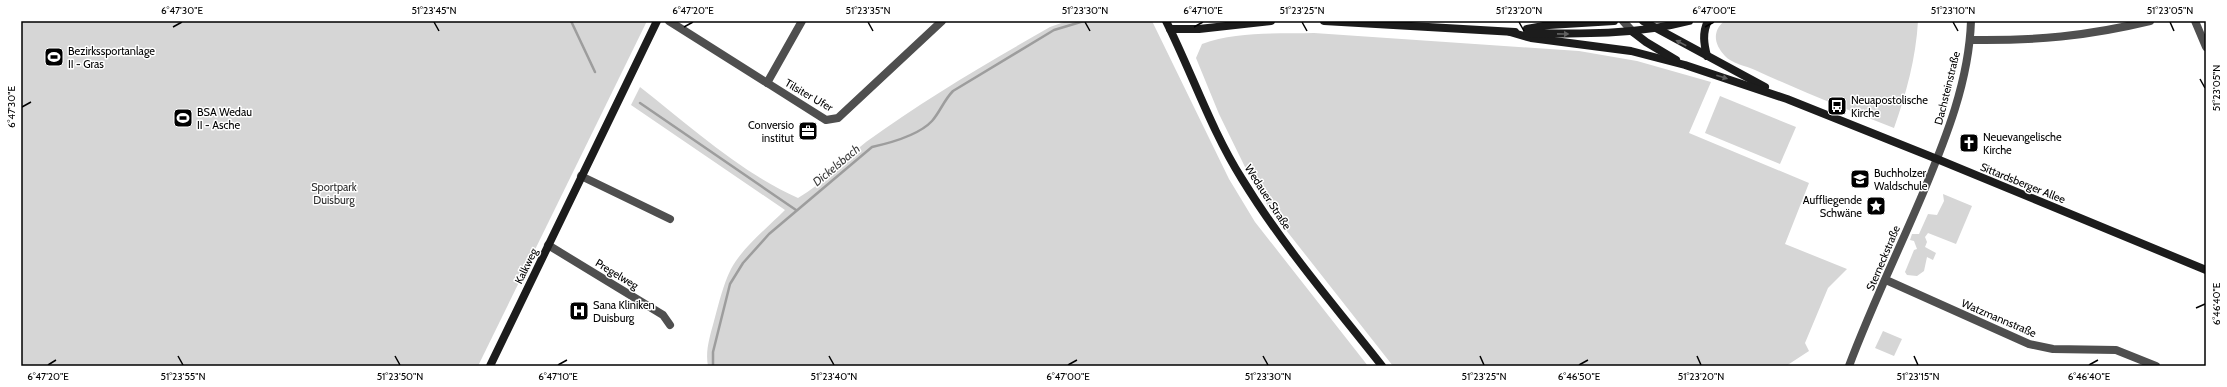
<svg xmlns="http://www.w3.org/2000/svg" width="2227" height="387" viewBox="0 0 2227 387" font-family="Cabin,sans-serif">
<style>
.green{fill:#d6d6d6}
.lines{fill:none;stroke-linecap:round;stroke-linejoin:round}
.stream{stroke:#9d9d9d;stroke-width:2.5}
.street{stroke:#4f4f4f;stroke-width:8}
.secondary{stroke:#1c1c1c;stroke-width:8}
.oneway{fill:#606060}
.ticks{fill:none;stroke:#000;stroke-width:1.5}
.labels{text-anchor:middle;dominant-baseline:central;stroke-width:3;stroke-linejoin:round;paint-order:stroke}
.poi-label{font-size:11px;fill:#000;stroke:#fff;text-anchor:start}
.street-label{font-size:11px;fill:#000;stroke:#fff}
.park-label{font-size:11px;fill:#2d2d2d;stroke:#fff}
.water-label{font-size:12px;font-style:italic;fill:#3e3e3e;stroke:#fff}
.neatline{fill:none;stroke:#000;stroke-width:1.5}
.ticks-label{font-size:10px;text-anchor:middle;fill:#000}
</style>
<rect width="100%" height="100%" fill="#fff"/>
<g class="green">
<polygon points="21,21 647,21 478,366 21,366"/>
<path d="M1067 21H1152L1229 179 1255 222 1368 366H708C705 351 710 336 714 321 719 303 723 285 731 269 742 248 768 227 785 210L631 105 640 87C687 124 743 174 798 198 824 183 843 160 866 142 925 99 987 63 1050 27Z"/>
<path d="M1724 21H1918C1916 58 1906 94 1894 128 1847 110 1801 91 1755 70 1746 66 1731 63 1725 56 1714 44 1712 32 1724 21Z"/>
<path d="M1314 33 1579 51 1637 61 1711 82 1689 133 1809 183 1785 244 1847 269 1828 288 1805 343 1809 351 1786 366H1393L1271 211 1245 167 1219 114 1196 58 1202 44C1236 31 1278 34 1314 33Z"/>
<polygon points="1720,96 1796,127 1780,164 1705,133"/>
<polygon points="1943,194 1972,206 1956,244 1928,233 1925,237 1927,242 1925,247 1936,253 1933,260 1927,257 1924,271 1917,276 1907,275 1905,272 1914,250 1917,249 1914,241 1910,240 1912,234 1919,234 1928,214 1937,215 1944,201"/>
<polygon points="1883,331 1902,339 1894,356 1875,348"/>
</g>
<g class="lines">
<g class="stream">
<polyline points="571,21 595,72"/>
<polyline points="640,103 796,210"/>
<path d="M713 366V352L730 284 743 263 769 234 872 147C890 143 919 135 932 121 940 112 944 100 953 91L1054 30 1084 21"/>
</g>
<g class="street">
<polyline points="669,21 826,120 838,118 942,21"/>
<polyline points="1623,21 1633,32"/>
<polyline points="2195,21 2206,47"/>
<path d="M1970 40C2035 41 2088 36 2150 21"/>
<polyline points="767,83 802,21"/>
<polyline points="581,176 670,219"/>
<polyline points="548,245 663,315 670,325"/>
<polyline points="1886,280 2029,344 2053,349 2116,350 2156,366"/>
<path d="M1849 366C1871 307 1899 250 1923 193 1946 138 1969 81 1971 21"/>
</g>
<g class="secondary">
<path d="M1166 21C1192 73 1211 130 1242 179 1283 246 1334 305 1382 366"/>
<polyline points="1324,21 1515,32"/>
<polyline points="1643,21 1765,87"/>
<polyline points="1170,29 1199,29 1271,21"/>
<polyline points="1527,29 1549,25 1614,21"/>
<polyline points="1510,32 1531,38 1631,51 1685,65 1787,99 1937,159 2206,270"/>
<polyline points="1633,32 1646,42 1676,60"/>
<path d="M1527 33C1581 34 1636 35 1689 21"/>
<path d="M1707 56C1704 44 1702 33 1708 21"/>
<polyline points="490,366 657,21"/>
</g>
</g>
<defs><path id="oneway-solid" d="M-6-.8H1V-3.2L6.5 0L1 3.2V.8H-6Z"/></defs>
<g class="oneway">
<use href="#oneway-solid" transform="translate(1563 34) rotate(1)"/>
<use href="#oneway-solid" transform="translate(1681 43) rotate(-152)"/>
<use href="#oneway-solid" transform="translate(1722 77) rotate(18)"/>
</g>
<path class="ticks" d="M434 22 439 31M868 22 873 31M1085 22 1090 31M1302 22 1307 31M1519 22 1524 31M1953 22 1958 31M2170 22 2174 31M173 27 182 22M684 27 693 22M1194 27 1203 22M1705 27 1714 22M2200 79 2205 88M22 107 31 102M2196 308 2205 304M178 356 183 365M395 356 400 365M829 356 834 365M1263 356 1268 365M1480 356 1484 365M1697 356 1701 365M1914 356 1918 365M48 365 56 360M558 365 567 360M1068 365 1077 360M1579 365 1588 360M2089 365 2098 360"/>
<defs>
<g id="stadium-square" transform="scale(1)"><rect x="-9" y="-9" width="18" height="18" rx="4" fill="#000" stroke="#fff"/><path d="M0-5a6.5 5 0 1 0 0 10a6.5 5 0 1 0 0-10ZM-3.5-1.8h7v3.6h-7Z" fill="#fff"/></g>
<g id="bus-square" transform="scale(1)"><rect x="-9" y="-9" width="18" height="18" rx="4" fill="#000" stroke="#fff"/><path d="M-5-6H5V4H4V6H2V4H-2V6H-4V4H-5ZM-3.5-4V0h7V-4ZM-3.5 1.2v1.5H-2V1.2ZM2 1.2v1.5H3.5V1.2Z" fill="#fff"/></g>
<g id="office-square" transform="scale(1)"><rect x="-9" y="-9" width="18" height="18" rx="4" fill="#000" stroke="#fff"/><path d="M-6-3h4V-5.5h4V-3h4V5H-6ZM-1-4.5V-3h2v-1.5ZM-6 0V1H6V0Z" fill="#fff"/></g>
<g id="church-square" transform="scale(1)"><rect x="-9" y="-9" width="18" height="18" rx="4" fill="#000" stroke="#fff"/><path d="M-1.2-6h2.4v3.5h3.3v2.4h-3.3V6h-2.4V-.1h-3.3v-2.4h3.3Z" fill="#fff"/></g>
<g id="school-square" transform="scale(1)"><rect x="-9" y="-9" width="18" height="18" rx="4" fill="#000" stroke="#fff"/><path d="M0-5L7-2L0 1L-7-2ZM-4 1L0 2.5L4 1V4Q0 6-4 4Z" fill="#fff"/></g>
<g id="sight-square" transform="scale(1)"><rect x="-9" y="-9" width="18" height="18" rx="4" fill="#000" stroke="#fff"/><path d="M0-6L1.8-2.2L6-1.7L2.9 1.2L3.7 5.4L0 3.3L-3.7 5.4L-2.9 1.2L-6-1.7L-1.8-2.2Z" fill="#fff"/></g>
<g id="hospital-square" transform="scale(1)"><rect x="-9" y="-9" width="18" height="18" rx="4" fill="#000" stroke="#fff"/><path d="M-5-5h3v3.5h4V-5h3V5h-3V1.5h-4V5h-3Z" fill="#fff"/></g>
</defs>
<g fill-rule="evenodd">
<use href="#stadium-square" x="54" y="57"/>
<use href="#bus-square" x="1837" y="106"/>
<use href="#stadium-square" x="183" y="118"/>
<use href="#office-square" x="808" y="131"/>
<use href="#church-square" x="1969" y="143"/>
<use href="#school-square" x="1860" y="179"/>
<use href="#sight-square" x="1876" y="206"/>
<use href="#hospital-square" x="579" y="311"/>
</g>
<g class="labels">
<g class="poi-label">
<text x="68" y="51">Bezirkssportanlage<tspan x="68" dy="13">II - Gras</tspan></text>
<text x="1851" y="100">Neuapostolische<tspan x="1851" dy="13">Kirche</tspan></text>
<text x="197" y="112">BSA Wedau<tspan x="197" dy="13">II - Asche</tspan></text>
<text x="794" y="125" text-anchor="end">Conversio<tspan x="794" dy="13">institut</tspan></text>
<text x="1983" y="137">Neuevangelische<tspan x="1983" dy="13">Kirche</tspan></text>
<text x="1874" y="173">Buchholzer<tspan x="1874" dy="13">Waldschule</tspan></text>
<text x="1862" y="200" text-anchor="end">Auffliegende<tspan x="1862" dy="13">Schwäne</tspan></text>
<text x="593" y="305">Sana Kliniken<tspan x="593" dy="13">Duisburg</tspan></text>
</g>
<g class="street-label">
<text transform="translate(1947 88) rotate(-76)">Dachsteinstraße</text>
<text transform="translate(809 95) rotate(30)">Tilsiter Ufer</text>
<text transform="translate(2023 183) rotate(22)">Sittardsberger Allee</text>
<text transform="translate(1268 197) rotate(57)">Wedauer Straße</text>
<text transform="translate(1883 258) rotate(-67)">Sterneckstraße</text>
<text transform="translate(526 266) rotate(-64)">Kalkweg</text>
<text transform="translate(617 274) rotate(31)">Pregelweg</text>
<text transform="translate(1999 318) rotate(23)">Watzmannstraße</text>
</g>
<g class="park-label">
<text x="334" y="187">Sportpark<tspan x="334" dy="13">Duisburg</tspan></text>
</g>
<g class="water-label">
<text transform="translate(836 165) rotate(-40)">Dickelsbach</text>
</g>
</g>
<rect width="2227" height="387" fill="none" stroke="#ffffff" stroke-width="44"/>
<rect x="22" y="22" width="2183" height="343" class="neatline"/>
<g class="ticks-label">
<text x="182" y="14">6°47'30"E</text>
<text x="434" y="14">51°23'45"N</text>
<text x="693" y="14">6°47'20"E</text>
<text x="868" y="14">51°23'35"N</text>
<text x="1085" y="14">51°23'30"N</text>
<text x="1203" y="14">6°47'10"E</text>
<text x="1302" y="14">51°23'25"N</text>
<text x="1519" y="14">51°23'20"N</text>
<text x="1714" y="14">6°47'00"E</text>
<text x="1953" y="14">51°23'10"N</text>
<text x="2170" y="14">51°23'05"N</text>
<text transform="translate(2216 88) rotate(-90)" y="4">51°23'05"N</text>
<text transform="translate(11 107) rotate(-90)" y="4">6°47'30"E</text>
<text transform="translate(2216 304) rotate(-90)" y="4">6°46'40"E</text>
<text x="48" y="380">6°47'20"E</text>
<text x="183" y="380">51°23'55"N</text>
<text x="400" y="380">51°23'50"N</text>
<text x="558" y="380">6°47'10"E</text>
<text x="834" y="380">51°23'40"N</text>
<text x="1068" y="380">6°47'00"E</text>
<text x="1268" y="380">51°23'30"N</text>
<text x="1484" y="380">51°23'25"N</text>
<text x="1579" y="380">6°46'50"E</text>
<text x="1701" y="380">51°23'20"N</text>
<text x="1918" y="380">51°23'15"N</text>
<text x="2089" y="380">6°46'40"E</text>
</g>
</svg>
